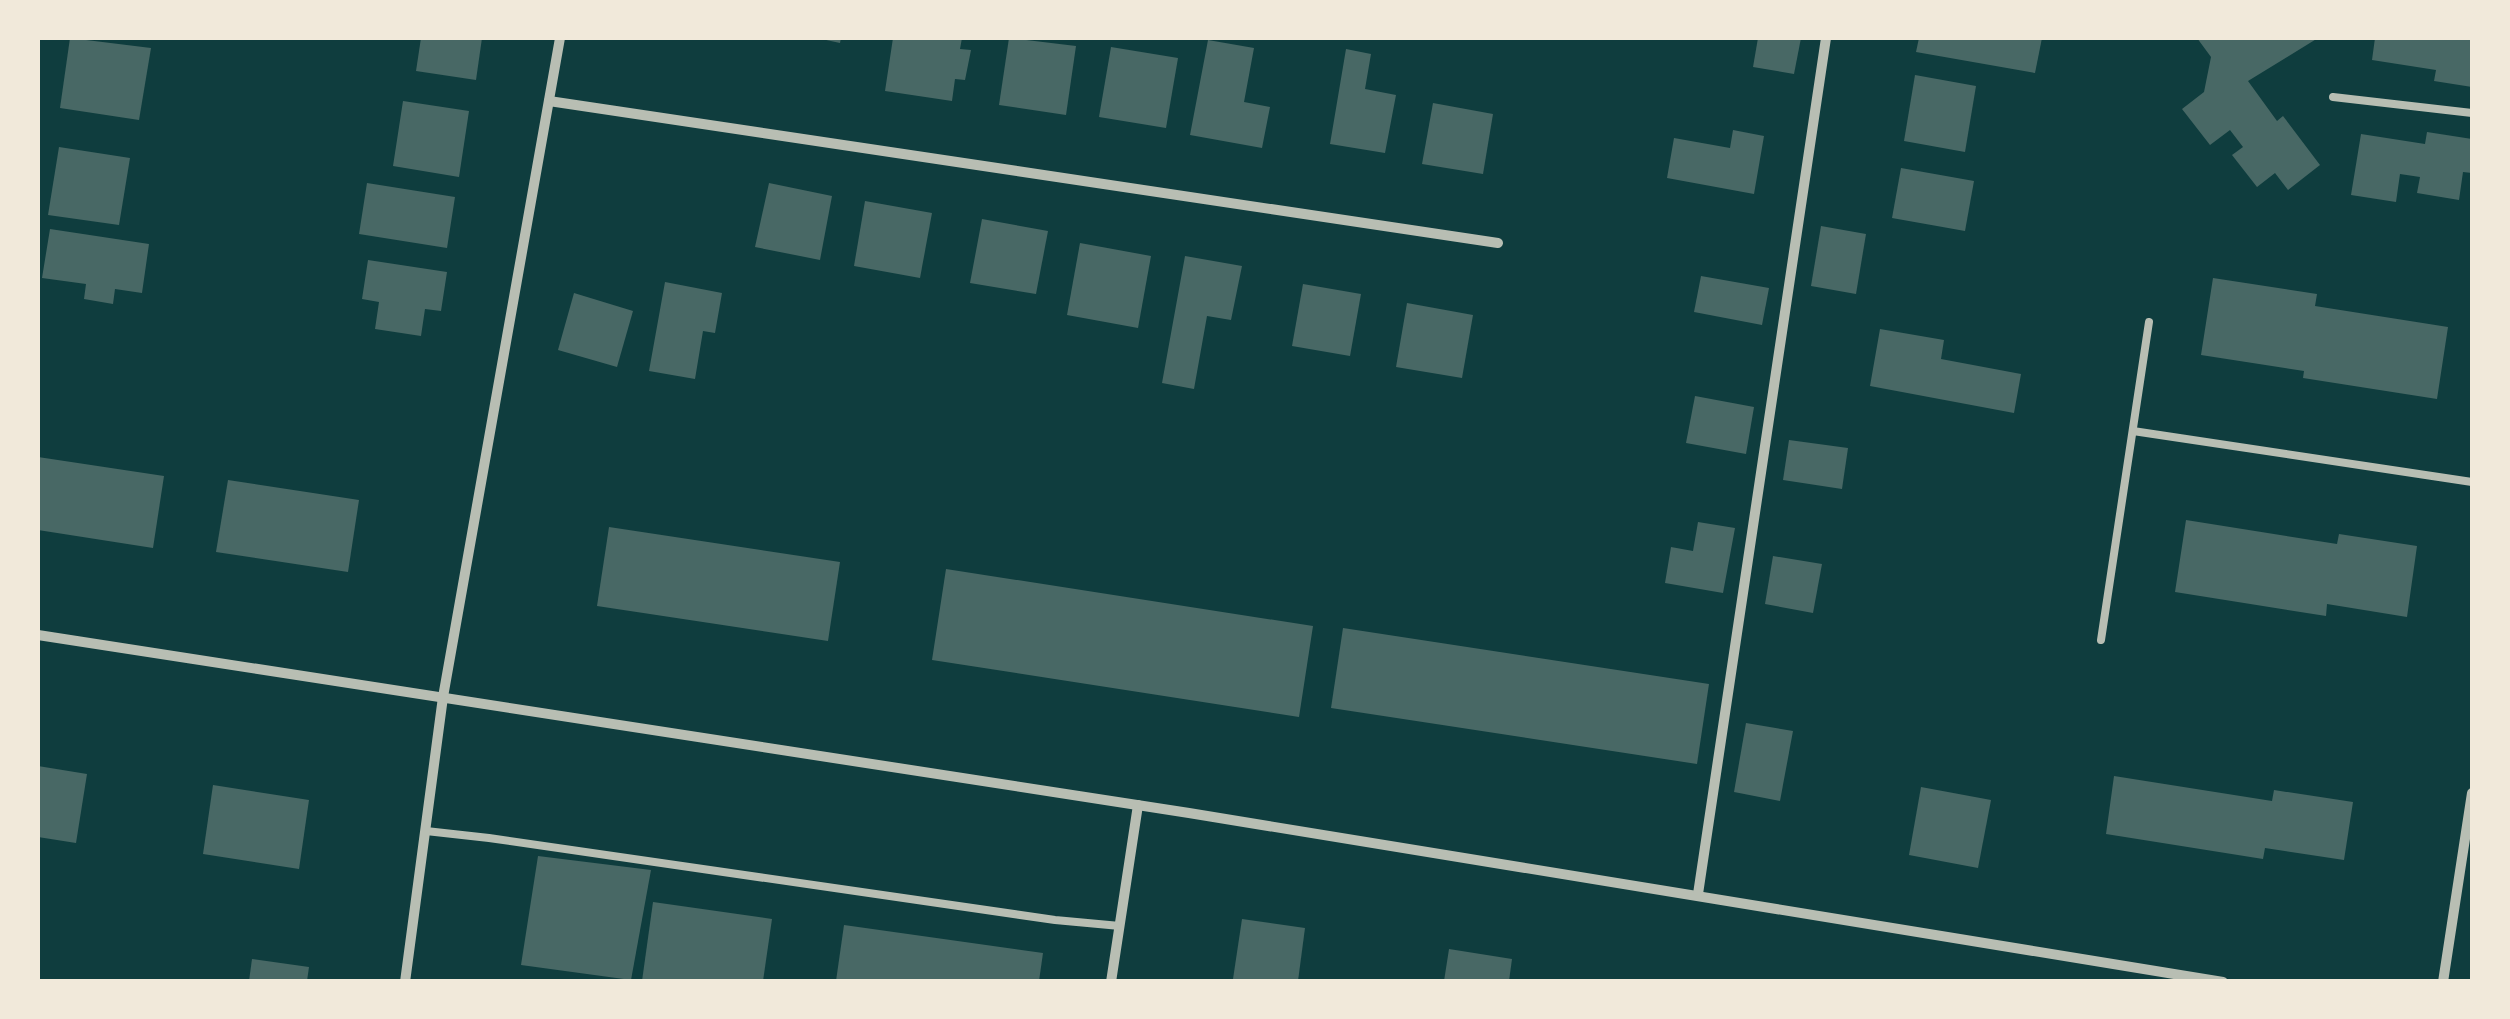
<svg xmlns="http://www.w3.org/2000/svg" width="2510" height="1019" viewBox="0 0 2510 1019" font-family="'DejaVu Sans',sans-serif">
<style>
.building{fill:#486865}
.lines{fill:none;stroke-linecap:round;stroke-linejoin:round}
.service{stroke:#b8beb3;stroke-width:8}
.minor{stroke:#b8beb3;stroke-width:10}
</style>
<rect width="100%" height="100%" fill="#0f3d3e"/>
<g class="building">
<polygon points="70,38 151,48 139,120 60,108"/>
<polygon points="421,38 482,38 476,80 416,71"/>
<polygon points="817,38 841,38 840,43"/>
<polygon points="893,38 962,38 960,49 971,50 965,80 955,79 952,101 885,91"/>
<polygon points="1009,38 1076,46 1066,115 999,105"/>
<polygon points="1758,38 1801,38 1794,74 1753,67"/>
<polygon points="1919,38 2042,38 2035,73 1916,52"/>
<polygon points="2197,38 2318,38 2248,81 2277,121 2283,116 2320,165 2288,190 2275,173 2257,187 2232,155 2243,147 2230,130 2210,145 2182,109 2204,92 2211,57"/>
<polygon points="2375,38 2472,38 2472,87 2434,81 2436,70 2372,60"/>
<polygon points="1208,40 1254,48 1244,102 1270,107 1262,148 1190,135"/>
<polygon points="1111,47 1178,58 1166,128 1099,117"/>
<polygon points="1346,49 1371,54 1365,89 1396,95 1385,153 1330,144"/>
<polygon points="1915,75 1976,86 1965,152 1904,141"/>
<polygon points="403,101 469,111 459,177 393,166"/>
<polygon points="1433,103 1493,114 1483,174 1422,164"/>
<polygon points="1733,130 1764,136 1754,194 1667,178 1674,138 1730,148"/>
<polygon points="2427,132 2472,139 2472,173 2463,172 2459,200 2417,193 2420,177 2400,174 2396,202 2351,195 2361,134 2425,144"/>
<polygon points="59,147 130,158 119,225 48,215"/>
<polygon points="1901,168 1974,181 1965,231 1892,218"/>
<polygon points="367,183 455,197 447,248 359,234"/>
<polygon points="769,183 832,196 820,260 755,247"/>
<polygon points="865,201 932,213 920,278 854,266"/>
<polygon points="982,219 1048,231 1036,294 970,283"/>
<polygon points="1821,226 1866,234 1856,294 1811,286"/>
<polygon points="50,229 149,244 142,293 115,289 113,304 84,299 86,284 42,278"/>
<polygon points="1080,243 1151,256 1138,328 1067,315"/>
<polygon points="1185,256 1242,266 1231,320 1207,316 1194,389 1162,383"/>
<polygon points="368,260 447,272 441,311 425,309 421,336 375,329 379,302 362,299"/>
<polygon points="1701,276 1769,288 1762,325 1694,312"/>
<polygon points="2213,278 2317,294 2315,306 2448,327 2437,399 2303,378 2304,371 2201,355"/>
<polygon points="665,282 722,293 715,333 703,331 695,379 649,371"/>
<polygon points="1303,284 1361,294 1350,356 1292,346"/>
<polygon points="574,293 633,311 617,367 558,350"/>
<polygon points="1407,303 1473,315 1462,378 1396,367"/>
<polygon points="1880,329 1944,340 1941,359 2021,374 2014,413 1870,386"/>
<polygon points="1695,396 1754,407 1746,454 1686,443"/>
<polygon points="1789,440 1848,448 1842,489 1783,480"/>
<polygon points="38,457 164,476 153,548 38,530"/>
<polygon points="228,480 359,500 348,572 216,552"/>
<polygon points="2186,520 2337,544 2339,534 2417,546 2407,617 2327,604 2326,616 2175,592"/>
<polygon points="1698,522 1735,528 1723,593 1665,583 1671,547 1693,551"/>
<polygon points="609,527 840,562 828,641 597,606"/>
<polygon points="1773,556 1822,564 1813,613 1765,604"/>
<polygon points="946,569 1313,626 1299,717 932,660"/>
<polygon points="1343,628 1709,684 1697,764 1331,708"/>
<polygon points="1746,723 1793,731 1780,801 1734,792"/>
<polygon points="38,766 87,774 76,843 38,837"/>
<polygon points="2114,776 2272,801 2274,790 2353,802 2344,860 2265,848 2263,859 2106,834"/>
<polygon points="213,785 309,800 299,869 203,854"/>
<polygon points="1921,787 1991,800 1978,868 1909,855"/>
<polygon points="538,856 651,870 631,980 521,965"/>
<polygon points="653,902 772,919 763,981 642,981"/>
<polygon points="1242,919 1305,928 1298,981 1233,979"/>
<polygon points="844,925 1043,953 1039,981 836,981"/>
<polygon points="1449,949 1512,959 1509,981 1444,981"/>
<polygon points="252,959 309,967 307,981 249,981"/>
</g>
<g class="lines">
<g class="service">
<polyline points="2333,97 2472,113"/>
<polyline points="2133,431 2472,482"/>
<polyline points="2101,640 2149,322"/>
<polyline points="426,831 489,838 1055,920 1120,926"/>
</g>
<g class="minor">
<polyline points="549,101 1498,243"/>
<polyline points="38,635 1189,813 2223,982"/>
<polyline points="1698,894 1826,38"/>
<polyline points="405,982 443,697 560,38"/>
<polyline points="1111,982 1138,805"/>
<polyline points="2443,982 2472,793"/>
</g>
</g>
<rect width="2510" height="1019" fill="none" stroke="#f1e9da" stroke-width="80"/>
</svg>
